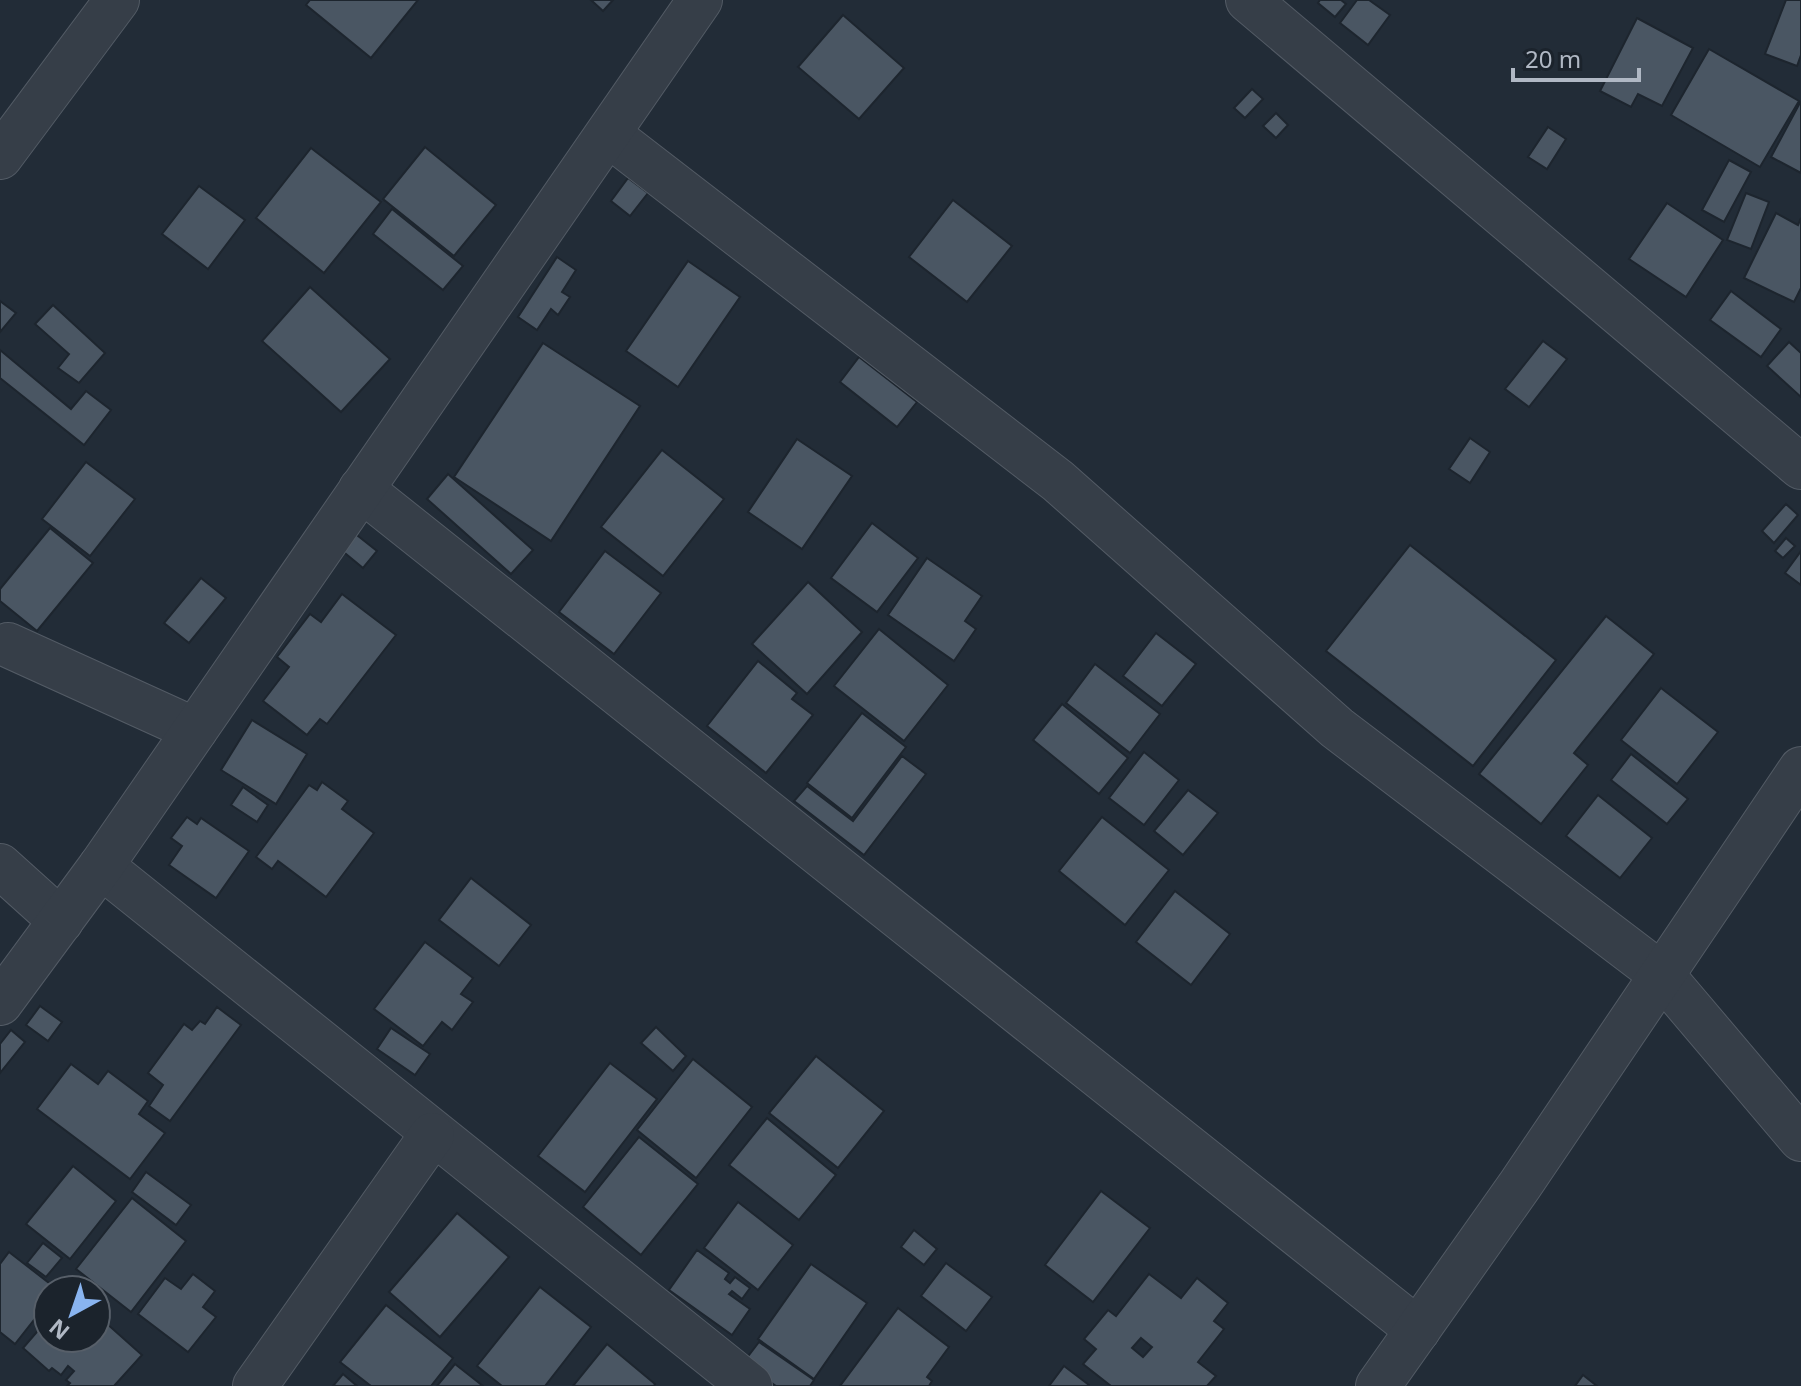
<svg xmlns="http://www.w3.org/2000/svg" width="1801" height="1386" viewBox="0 0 1801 1386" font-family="'Noto Sans',sans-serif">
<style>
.building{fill:#4a5663;stroke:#1d252e;stroke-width:2;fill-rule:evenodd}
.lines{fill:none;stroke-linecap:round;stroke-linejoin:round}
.minor-casing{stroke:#535b65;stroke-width:46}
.minor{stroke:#363e48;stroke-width:44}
</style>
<rect width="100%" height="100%" fill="#222c37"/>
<g class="building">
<polygon points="310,0 418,0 371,58 306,5"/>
<polygon points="591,0 613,0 603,11"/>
<polygon points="1320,0 1341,0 1346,4 1335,17 1318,3"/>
<polygon points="1357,0 1369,0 1390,15 1368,45 1340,23"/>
<polygon points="1786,0 1801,0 1801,55 1797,66 1765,54"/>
<polygon points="843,15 904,68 859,119 798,67"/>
<polygon points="1637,18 1693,48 1662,106 1638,94 1631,107 1600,91"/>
<polygon points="1709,49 1799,101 1760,167 1671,115"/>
<polygon points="1252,89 1263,99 1245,118 1234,108"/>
<polygon points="1801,101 1801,173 1771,157"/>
<polygon points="1276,113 1288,125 1276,138 1263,126"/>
<polygon points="1548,127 1566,139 1547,169 1528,157"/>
<polygon points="425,147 496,205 454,256 383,199"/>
<polygon points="311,148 381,202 324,273 256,218"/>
<polygon points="1729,160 1751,172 1724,222 1702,210"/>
<polygon points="628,178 648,193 630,216 611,201"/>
<polygon points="199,186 245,220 208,269 162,234"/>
<polygon points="1746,193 1769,202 1751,249 1727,240"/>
<polygon points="953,200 1012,246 967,302 909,257"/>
<polygon points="1667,203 1723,240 1686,297 1629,259"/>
<polygon points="392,209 463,266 443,290 373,234"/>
<polygon points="1776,213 1798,225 1801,218 1801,288 1794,302 1744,278"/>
<polygon points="557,257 576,270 562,292 570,297 558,315 551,309 537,330 518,317"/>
<polygon points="688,261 740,297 678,387 626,351"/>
<polygon points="310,287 390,359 341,412 262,341"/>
<polygon points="1731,291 1781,329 1761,357 1710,320"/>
<polygon points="0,301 16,313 0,332"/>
<polygon points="53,305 105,353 79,383 58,368 69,354 35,324"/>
<polygon points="1543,341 1567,359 1529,407 1505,389"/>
<polygon points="1789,342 1801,353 1801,397 1767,366"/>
<polygon points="543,343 640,406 551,541 454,477"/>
<polygon points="0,350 71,409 86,391 111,410 84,445 0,378"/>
<polygon points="859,357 917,402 897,427 840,382"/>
<polygon points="1470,438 1490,452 1470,483 1449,469"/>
<polygon points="797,439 852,476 802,549 748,512"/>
<polygon points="662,450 724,499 663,576 601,527"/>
<polygon points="86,462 135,499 90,556 42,519"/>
<polygon points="448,474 533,550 511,574 427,499"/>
<polygon points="1786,504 1798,515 1774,543 1762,531"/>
<polygon points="872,523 918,558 877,612 831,578"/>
<polygon points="50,528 93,563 37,631 0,601 0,589"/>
<polygon points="353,532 377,551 363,568 340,549"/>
<polygon points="1786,538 1795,546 1783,558 1775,551"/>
<polygon points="1410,545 1556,660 1473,766 1326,651"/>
<polygon points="605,551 661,593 614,654 559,612"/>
<polygon points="1801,551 1801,585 1785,573"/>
<polygon points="927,558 982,596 965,621 976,629 954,661 888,615"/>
<polygon points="201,578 226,598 189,643 164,623"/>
<polygon points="808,582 862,632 807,694 752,644"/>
<polygon points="342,594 396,635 327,724 320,719 307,735 263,701 289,667 277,657 310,614 321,622"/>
<polygon points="1606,616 1654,654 1574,753 1588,765 1541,824 1479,774"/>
<polygon points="879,629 948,685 904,741 834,686"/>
<polygon points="1156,633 1196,664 1162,706 1123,676"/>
<polygon points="758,661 797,693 792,699 813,715 766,773 707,726"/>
<polygon points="1095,664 1160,714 1130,753 1066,703"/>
<polygon points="1661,688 1718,732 1677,784 1621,740"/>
<polygon points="1062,704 1128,758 1099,794 1033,740"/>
<polygon points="862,713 906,747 852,818 807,783"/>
<polygon points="252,720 307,754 276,804 221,770"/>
<polygon points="1144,752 1179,780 1144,825 1109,798"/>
<polygon points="1631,754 1688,799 1667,824 1611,780"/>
<polygon points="902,756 926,774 864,855 794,801 807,786 853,821"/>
<polygon points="322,782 348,801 342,809 374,833 326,897 278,861 272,869 256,857 309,785 317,790"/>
<polygon points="243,787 268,805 257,822 231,805"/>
<polygon points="1188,790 1218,813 1183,855 1154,831"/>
<polygon points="1598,795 1652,838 1620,878 1566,836"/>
<polygon points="187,817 197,824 201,818 249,851 216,898 169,865 182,846 171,838"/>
<polygon points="1102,817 1169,870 1125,925 1059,871"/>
<polygon points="471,878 531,925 499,966 439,920"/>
<polygon points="1175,891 1230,934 1191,985 1136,942"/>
<polygon points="425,942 473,978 461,994 473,1002 452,1030 442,1022 423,1046 374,1009"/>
<polygon points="40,1006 62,1022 48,1041 26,1025"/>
<polygon points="217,1007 241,1025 170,1121 149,1106 163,1085 148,1073 184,1024 192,1030 200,1021 205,1024"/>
<polygon points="656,1027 686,1056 673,1071 641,1043"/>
<polygon points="391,1028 430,1054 415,1075 377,1049"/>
<polygon points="11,1030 25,1042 0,1073 0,1044"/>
<polygon points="816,1056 884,1111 838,1168 769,1113"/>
<polygon points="693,1059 752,1107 696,1178 637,1130"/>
<polygon points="610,1063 657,1099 585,1192 538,1156"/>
<polygon points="71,1064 98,1084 108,1071 148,1101 139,1114 165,1133 130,1179 37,1109"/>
<polygon points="767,1118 836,1175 799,1220 729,1165"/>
<polygon points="639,1137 698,1184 641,1255 583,1207"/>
<polygon points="73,1166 116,1201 70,1259 26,1224"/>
<polygon points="146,1172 191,1205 176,1225 132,1192"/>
<polygon points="1101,1191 1150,1228 1093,1302 1045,1265"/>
<polygon points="132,1198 186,1241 131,1312 76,1269"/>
<polygon points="738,1202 793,1245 758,1290 704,1248"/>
<polygon points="457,1213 509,1257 440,1337 389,1292"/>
<polygon points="914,1230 937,1249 924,1265 901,1247"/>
<polygon points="43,1243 62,1258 46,1277 27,1263"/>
<polygon points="697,1250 729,1273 725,1279 730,1283 735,1277 750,1288 742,1299 732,1291 729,1294 750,1309 732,1335 669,1290"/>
<polygon points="9,1252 58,1290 48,1290 48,1302 15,1344 0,1332 0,1264"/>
<polygon points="946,1263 992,1297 966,1331 921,1296"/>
<polygon points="811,1264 867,1303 814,1379 758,1339"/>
<polygon points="193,1274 215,1291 203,1307 216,1317 188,1352 138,1314 165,1278 181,1289"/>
<path d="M1149 1274 1181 1298 1197 1278 1228 1303 1214 1321 1224 1329 1198 1362 1216 1376 1207 1386H1111L1083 1364 1096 1349 1084 1339 1108 1310 1116 1316ZM1141 1338 1152 1347 1143 1357 1132 1348Z"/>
<polygon points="540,1287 591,1327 545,1386 502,1386 477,1366"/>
<polygon points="386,1305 453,1358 431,1386 371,1386 340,1362"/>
<polygon points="898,1308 949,1347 927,1377 932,1381 929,1386 840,1386"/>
<polygon points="96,1314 142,1355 114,1386 67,1386 70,1383 66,1380 74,1371 68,1366 61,1375 52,1368 49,1371 23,1348 48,1319 48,1338 96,1338"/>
<polygon points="759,1342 814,1380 810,1386 776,1386 743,1363"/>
<polygon points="607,1344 655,1384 654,1386 573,1386"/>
<polygon points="455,1364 483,1386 437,1386"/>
<polygon points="1064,1366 1089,1385 1089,1386 1049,1386"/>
<polygon points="343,1374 357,1386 333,1386"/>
<polygon points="1583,1375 1597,1386 1575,1386"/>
</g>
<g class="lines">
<g class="minor-casing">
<g id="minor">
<polyline points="1248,0 1801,467"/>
<polyline points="608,134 1058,481 1337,728 1662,975 1801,1139"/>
<polyline points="0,157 117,0"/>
<polyline points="361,489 1418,1330"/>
<polyline points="8,645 195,730"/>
<polyline points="0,866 61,921"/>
<polyline points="101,866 750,1386"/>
<polyline points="0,1003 101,866 700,0"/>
<polyline points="255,1386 432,1135"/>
<polyline points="1378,1386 1520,1185 1801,769"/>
</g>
</g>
<use href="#minor" class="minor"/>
</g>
<g transform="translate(72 1314) rotate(220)"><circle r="38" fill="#1b232c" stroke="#575f69" stroke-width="2"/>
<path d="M0-6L14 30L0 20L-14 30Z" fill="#89b4f0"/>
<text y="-12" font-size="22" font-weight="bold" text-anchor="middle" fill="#b0b8c4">N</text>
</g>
<path d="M1513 68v12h126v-12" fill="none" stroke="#b0b8c4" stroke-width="4"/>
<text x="1525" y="68" font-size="24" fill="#b0b8c4" stroke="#1b232c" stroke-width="6" paint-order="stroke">20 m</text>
</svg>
